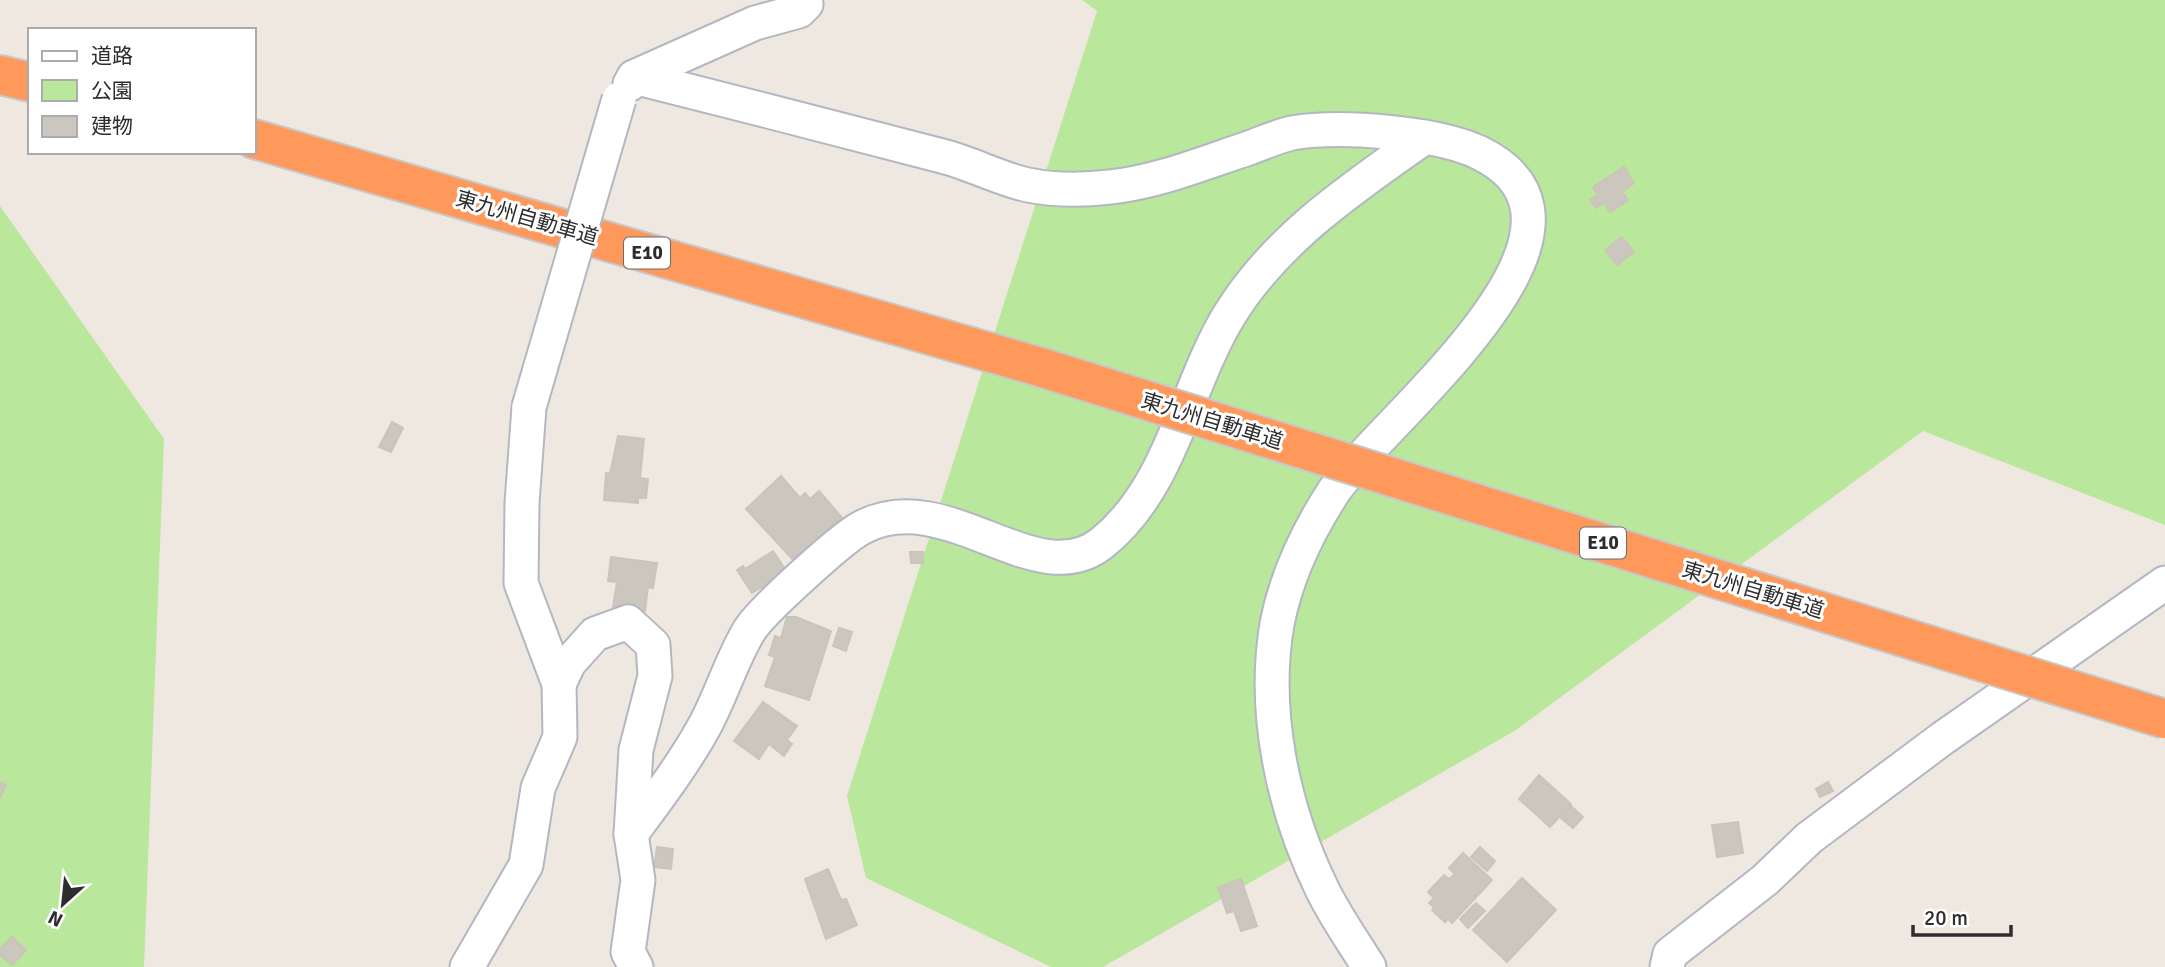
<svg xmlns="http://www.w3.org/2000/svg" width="2165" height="967" viewBox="0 0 2165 967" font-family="Signika,'Noto Sans JP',sans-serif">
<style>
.green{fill:#b9e79b}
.building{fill:#cbc6be;stroke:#cbc4b9;stroke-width:2}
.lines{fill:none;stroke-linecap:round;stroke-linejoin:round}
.minor-casing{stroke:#b3b7c1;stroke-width:37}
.motorway-casing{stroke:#c8c8c8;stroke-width:42}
.minor{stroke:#fff;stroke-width:33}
.motorway{stroke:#ff995b;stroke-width:38}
.minor-bridge-casing{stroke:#b3b7c1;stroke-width:37;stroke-linecap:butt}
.motorway-bridge-casing{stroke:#c8c8c8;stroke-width:42;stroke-linecap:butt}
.minor-bridge{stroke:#fff;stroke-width:33}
.motorway-bridge{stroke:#ff995b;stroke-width:38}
.labels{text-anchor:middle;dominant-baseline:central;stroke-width:6;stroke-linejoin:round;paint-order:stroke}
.shield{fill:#fff;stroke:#6c6c6c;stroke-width:2}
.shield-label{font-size:19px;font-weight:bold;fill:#2d2d2d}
.street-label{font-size:21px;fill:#2d2d2d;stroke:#fff}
</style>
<rect width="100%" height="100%" fill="#efe8e0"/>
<g class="green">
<polygon points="1082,0 2165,0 2165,525 1923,431 1516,730 1103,967 1051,967 866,878 847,796 1097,11"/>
<polygon points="0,206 164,439 144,967 0,967"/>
</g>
<g class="building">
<polygon points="1624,167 1634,183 1622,192 1628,200 1610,212 1604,203 1596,208 1590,200 1598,195 1593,187"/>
<polygon points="1622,237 1634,252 1617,265 1605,250"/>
<polygon points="392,422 403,428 391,452 379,447"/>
<polygon points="618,436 644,439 640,478 648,479 646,498 638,498 638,503 604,500 606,473 610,474"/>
<polygon points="781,476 800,498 805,493 810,499 819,491 844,520 797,564 746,509"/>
<polygon points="773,551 787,572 752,593 737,570 743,566 745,569"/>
<polygon points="910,552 923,552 923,563 911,563"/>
<polygon points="611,557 657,563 653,588 648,587 645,611 613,607 617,582 608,581"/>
<polygon points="787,617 796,617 831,631 809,700 765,686 775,657 769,655 775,636 781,638"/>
<polygon points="839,628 852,632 846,651 833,646"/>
<polygon points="763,702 797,726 787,740 792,744 784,756 769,744 759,759 734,741"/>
<polygon points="1539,775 1571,804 1550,827 1519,799"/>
<polygon points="0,782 6,785 0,798"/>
<polygon points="1828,782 1833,791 1820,797 1816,789"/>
<polygon points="1571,806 1583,817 1573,828 1561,818"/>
<polygon points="1738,822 1743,853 1717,857 1712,825"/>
<polygon points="657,847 673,849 671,869 654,867"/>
<polygon points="1480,847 1495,861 1487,871 1471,857"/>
<polygon points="1463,853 1492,880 1452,923 1448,919 1445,922 1432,910 1434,907 1429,903 1434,898 1428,892 1444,875 1449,879 1455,874 1449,868"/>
<polygon points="828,869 841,900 846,899 857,925 826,939 805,879"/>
<polygon points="1522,878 1556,910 1507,962 1473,930"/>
<polygon points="1241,879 1257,926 1241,931 1234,911 1227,913 1218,887"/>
<polygon points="1476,903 1485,911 1468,928 1460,919"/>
<polygon points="12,937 26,950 12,965 0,955 0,949"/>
</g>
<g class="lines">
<g class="minor-casing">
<g id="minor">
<path d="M634 77C737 103 839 129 942 156 971 163 999 179 1028 185 1053 190 1084 190 1110 187 1158 182 1203 163 1249 148 1263 143 1278 136 1292 133 1340 125 1436 132 1480 153 1632 228 1381 421 1334 491 1308 531 1286 577 1277 624 1262 712 1283 809 1322 889 1335 916 1353 941 1369 967"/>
<polyline points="630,84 634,77 755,23 799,11 806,4 805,0"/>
<polyline points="559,684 569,663 595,634 628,622 653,645 655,676 636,750 631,834 638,880 628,952 636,967"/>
<path d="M631 834C657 799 683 765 704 727 721 696 731 661 749 631 760 612 841 539 861 528 946 482 1036 596 1102 543 1172 487 1185 387 1230 314 1277 238 1354 187 1425 137"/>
<polyline points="467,967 526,865 538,788 560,737 559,684 521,583 522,503 529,407"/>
<polyline points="1667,967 1670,954 1765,880 1809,838 1943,738 2165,583"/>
</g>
</g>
<g class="motorway-casing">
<g id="motorway">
<polyline points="0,75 30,82"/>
<polyline points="254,139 1040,367"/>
</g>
</g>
<use href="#minor" class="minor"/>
<use href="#motorway" class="motorway"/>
<g class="minor-bridge-casing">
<polyline id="minor-bridge" points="529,407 619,99"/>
</g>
<g class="motorway-bridge-casing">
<polyline id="motorway-bridge" points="1040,367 2165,719"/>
</g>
<use href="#minor-bridge" class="minor-bridge"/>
<use href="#motorway-bridge" class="motorway-bridge"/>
</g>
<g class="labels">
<g class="shield">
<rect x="624" y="237.5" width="46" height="31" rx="5"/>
<rect x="1580" y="527.5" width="46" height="31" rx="5"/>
</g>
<g class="shield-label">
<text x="647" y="253">E10</text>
<text x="1603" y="543">E10</text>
</g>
<g class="street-label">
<text transform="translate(527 218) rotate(16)">東九州自動車道</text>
<text transform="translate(1212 421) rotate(17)">東九州自動車道</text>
<text transform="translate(1753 590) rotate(17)">東九州自動車道</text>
</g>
</g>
<rect x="28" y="28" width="228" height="126" fill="#ffffff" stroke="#ababab" stroke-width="2"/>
<rect x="42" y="51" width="35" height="10" fill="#ffffff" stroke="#ababab" stroke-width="2"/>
<text x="91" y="63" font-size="21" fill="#2d2d2d">道路</text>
<rect x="42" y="80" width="35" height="21" fill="#b9e79b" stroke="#ababab" stroke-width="2"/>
<text x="91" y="98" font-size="21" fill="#2d2d2d">公園</text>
<rect x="42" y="116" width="35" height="21" fill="#cbc6be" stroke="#ababab" stroke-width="2"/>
<text x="91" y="133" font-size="21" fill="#2d2d2d">建物</text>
<g transform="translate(63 904) rotate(207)" stroke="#ffffff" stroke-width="5" paint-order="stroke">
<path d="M0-5L12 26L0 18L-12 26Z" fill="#2d2d2d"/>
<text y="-10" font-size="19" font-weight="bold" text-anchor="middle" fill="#2d2d2d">N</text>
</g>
<path d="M1913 925v10h98v-10" fill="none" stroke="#2d2d2d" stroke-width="3.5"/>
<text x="1924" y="925" font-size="21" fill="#2d2d2d" stroke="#ffffff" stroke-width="5" paint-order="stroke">20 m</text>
</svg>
